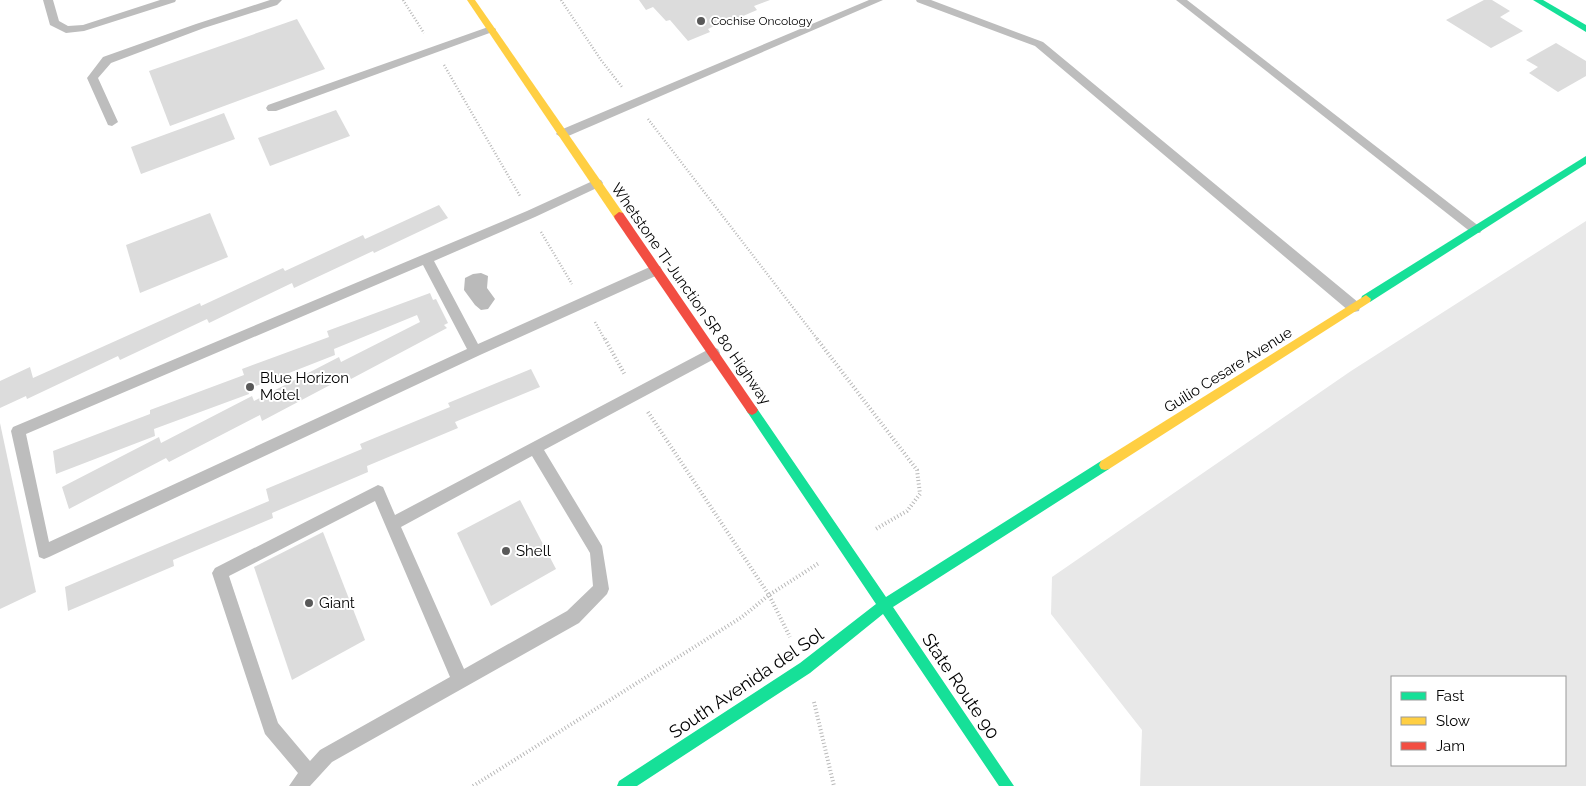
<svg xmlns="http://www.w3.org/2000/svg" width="1586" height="786" viewBox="0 0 1586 786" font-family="Raleway,sans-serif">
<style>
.green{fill:#e8e8e8;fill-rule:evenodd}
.water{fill:#bababa}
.building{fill:#dcdcdc}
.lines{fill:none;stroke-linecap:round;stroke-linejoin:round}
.path-far1{stroke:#b8b8b8;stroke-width:2.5;stroke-dasharray:1 2;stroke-linecap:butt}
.path{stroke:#b8b8b8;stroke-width:4;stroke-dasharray:1 2.5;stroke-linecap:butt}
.lane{fill:#bdbdbd;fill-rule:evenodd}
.fast{fill:#16e098;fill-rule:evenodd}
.slow{fill:#ffcf43;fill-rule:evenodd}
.jam{fill:#f24e42;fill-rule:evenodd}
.poi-dot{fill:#595959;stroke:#fff;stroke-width:2}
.labels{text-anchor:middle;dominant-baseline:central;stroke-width:4;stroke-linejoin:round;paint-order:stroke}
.far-poi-label{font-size:12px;fill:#000;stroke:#fff;text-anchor:start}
.street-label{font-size:15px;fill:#000;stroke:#fff}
.poi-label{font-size:15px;fill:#000;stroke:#fff;text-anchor:start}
.near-street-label{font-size:18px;fill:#000;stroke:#fff}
</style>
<rect width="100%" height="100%" fill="#fff"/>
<path class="green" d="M1586 221V786H1140L1142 730 1051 614 1052 577 1351 371ZM1392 677H1565V765H1392Z"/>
<polygon class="water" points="481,273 488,276 487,288 495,299 488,309 481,310 475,305 464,290 465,278 473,274"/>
<g class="building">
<polygon points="639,0 770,0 754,6 757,10 722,25 720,23 708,29 710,32 688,41 670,20 666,21 653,7 646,10"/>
<polygon points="1484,0 1492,0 1510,11 1500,17 1523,31 1491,48 1446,20"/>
<polygon points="297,19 325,69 170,126 149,71"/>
<polygon points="1556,43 1586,61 1586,76 1558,92 1529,73 1538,67 1526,60"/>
<polygon points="336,110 350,136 270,166 258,138"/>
<polygon points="224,113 235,139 141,174 131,147"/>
<polygon points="439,205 448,218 374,253 373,251 294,288 292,283 209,323 207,319 120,360 118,356 27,399 26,396 0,408 0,381 30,367 33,378 200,303 201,306 283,268 285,271 363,235 365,239"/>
<polygon points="210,213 228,257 140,293 126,245"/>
<polygon points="430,293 433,300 436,299 448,323 444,325 447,328 351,379 349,375 262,421 260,415 169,462 166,458 69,509 62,487 159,437 161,443 252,396 254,401 339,357 341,362 420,322 417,315 334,349 335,355 248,389 249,394 154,429 155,436 56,474 53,451 150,414 150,410 244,375 242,369 329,337 327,331"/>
<polygon points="531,369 540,387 455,422 458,428 367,466 368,472 272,513 273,518 173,560 174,566 68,611 65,587 269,501 266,489 362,449 360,444 450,407 448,403"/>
<polygon points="0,423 36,592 0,609"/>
<polygon points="520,500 556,569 491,606 457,533"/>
<polygon points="323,532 365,640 292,680 254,567"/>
</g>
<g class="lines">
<g class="path-far1">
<polyline points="403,0 424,33"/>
<polyline points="561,0 601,60 622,87"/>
<polyline points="444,65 520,196"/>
<polyline points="648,119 818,340"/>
<polyline points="541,232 572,284"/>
<polyline points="595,322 605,340"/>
</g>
<g class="path">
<polyline points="605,339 625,375"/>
<polyline points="817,339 917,470 920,494 907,511 874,530"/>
<polyline points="648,412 769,595 790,637"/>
<polyline points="814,702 834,786"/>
<polyline points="473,786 742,617 769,595 819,563"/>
</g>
<g class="lane">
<polygon points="43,0 53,0 59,21 68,26 83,25 160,0 176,0 175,2 84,31 66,33 50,25"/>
<polygon points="270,0 282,0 277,5 204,28 111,63 98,78 118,122 112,126 108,125 87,78 103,57 196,24"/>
<polygon points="869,0 883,0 566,137 562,138 556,134 558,131"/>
<polygon points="916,0 931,0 1043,42 1359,303 1360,307 1359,311 1354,312 1349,311 1035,46 917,2"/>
<polygon points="1176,0 1187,0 1480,227 1482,230 1480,233 1472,233"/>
<polygon points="491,26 496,29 495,31 276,111 268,111 266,108 268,105"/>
<path d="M597 179 601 180 603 183 601 186 535 217 434 261 478 344 652 266H660L662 270 660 274 480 355 49 557 44 559 39 557 11 431 13 427 527 211ZM423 265 467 349 49 542 26 434Z"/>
<path d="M713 347 718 349 720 353 718 357 544 450 602 546 609 589 607 594 579 623 332 762 310 786H289L298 773 265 734 263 728 212 573 215 568 378 485 383 487 395 515ZM532 456 590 553 593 586 567 611 464 669 401 527ZM375 501 450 677 320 750 310 761 278 723 229 576Z"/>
</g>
<g class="fast">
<polygon points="1533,0 1543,0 1586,25 1586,32"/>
<polygon points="1586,156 1586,164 1370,302 1362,302 1361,299 1362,296"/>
<polygon points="752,405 756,407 886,597 1101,461 1105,460 1109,461 1111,465 1109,469 893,607 1014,786 999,786 883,614 810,673 637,786 617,786 619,781 800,663 876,604 748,413 746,410 748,407"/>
</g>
<g class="slow">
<polygon points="467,0 475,0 623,213 624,216 623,219 615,219"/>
<polygon points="1366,295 1371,299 1370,302 1109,469 1105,470 1101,469 1099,465 1101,461"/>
</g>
<polygon class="jam" points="619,212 623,213 756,407 758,410 756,413 752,415 748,413 615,219 614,216"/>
</g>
<g class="poi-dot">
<circle cx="701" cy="21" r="5"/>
<circle cx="250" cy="387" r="5"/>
<circle cx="506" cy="551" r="5"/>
<circle cx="309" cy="603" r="5"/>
</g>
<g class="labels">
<g class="far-poi-label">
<text x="711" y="21">Cochise Oncology</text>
</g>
<g class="street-label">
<text transform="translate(691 294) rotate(55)">Whetstone TI-Junction SR 80 Highway</text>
<text transform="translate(1228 370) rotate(-32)">Guilio Cesare Avenue</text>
</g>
<g class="poi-label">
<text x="260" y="378">Blue Horizon<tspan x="260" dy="17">Motel</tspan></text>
<text x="516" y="551">Shell</text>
<text x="319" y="603">Giant</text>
</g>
<g class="near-street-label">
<text transform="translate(746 683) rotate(-34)">South Avenida del Sol</text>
<text transform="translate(961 686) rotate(56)">State Route 90</text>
</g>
</g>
<rect x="1391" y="676" width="175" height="90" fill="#ffffff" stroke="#999999"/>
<rect x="1401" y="692" width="25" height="8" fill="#16e098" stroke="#999999"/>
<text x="1436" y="701" font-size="15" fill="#000000">Fast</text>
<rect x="1401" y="717" width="25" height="8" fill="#ffcf43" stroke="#999999"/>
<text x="1436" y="726" font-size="15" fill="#000000">Slow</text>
<rect x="1401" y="742" width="25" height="8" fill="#f24e42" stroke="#999999"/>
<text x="1436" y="751" font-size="15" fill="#000000">Jam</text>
</svg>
